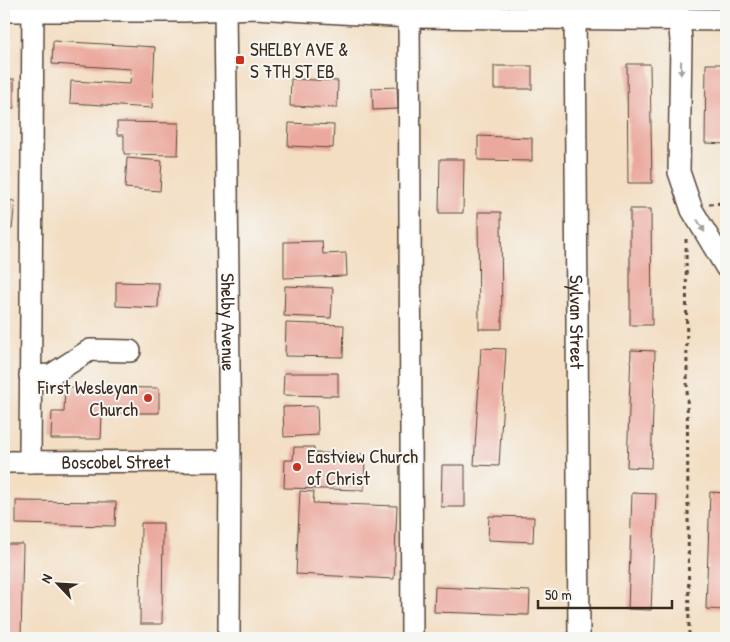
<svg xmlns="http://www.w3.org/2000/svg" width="730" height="642" viewBox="0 0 730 642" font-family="'Patrick Hand',sans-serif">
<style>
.building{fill:#eba89d}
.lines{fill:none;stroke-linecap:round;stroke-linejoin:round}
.minor-casing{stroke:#574537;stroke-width:24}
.path{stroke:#574537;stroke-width:3;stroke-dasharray:4 4;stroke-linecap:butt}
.minor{stroke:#fff;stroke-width:21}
.oneway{fill:#a79f9a}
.poi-dot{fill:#c8321e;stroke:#f6f6f2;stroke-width:2}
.labels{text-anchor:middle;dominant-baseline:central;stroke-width:4;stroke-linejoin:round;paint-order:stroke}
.poi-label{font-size:19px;fill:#3b2a1e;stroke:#f6f6f2;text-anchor:start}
.street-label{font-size:19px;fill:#3b2a1e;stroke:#f6f6f2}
</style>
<rect width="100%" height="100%" fill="#f6f6f2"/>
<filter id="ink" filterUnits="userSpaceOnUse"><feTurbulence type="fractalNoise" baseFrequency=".02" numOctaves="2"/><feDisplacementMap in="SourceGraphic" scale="10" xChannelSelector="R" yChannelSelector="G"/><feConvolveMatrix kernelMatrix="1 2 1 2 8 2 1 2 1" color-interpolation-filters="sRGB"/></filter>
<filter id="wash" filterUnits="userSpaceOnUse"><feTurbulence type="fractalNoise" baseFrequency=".0096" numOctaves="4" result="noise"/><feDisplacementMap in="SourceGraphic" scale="20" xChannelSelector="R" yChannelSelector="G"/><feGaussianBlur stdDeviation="1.12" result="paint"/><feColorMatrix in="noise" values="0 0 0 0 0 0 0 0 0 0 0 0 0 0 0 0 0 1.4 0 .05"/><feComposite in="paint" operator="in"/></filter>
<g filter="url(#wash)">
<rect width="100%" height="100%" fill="#f3dec2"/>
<g id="blocks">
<g class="building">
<polygon points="53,41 155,47 152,108 70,103 71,81 130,84 131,69 52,64"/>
<polygon points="627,64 650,64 652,183 628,183"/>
<polygon points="706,64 726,64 726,144 705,143"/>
<rect x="494" y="66" width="38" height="23"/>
<rect x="4" y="79" width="10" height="29"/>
<polygon points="291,79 338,81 337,108 290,106"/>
<polygon points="397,87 398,109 373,110 372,88"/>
<polygon points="117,122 179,123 178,155 124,154 124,135 117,135"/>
<polygon points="289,123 334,125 333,148 288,146"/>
<polygon points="478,136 532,138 532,161 478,160"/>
<polygon points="127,158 162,161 160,191 125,188"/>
<polygon points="440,159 464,159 463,213 439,213"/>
<polygon points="4,200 15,201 12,229 4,228"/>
<polygon points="630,209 651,209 652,325 630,325"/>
<polygon points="478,212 501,212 502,329 479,329"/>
<polygon points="322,241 323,254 346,253 347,276 284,278 284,242"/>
<polygon points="116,282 159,283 158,308 116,306"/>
<polygon points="285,286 333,288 331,318 284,316"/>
<polygon points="286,323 344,325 343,357 285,356"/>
<polygon points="481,348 506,349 499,466 474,465"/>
<polygon points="631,350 655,351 651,468 627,467"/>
<polygon points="284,373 338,373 338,396 283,395"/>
<polygon points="65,387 159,388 159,413 102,413 101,439 51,439 52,412 64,412"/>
<polygon points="317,406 318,435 284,437 283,407"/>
<polygon points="294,447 314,447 314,453 365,454 364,490 284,488 285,460 293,460"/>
<polygon points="442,465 465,465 465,507 441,507"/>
<polygon points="300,491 314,492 313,503 397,506 394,579 296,574"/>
<polygon points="710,492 726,493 726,610 706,609"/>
<polygon points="632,493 656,494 651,610 628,609"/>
<polygon points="16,501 116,502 115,526 16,524"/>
<polygon points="489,516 534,517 533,542 488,540"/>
<polygon points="141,523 163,523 162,624 140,624"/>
<polygon points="4,544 23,544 21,638 4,638"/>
<polygon points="435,587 530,591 529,615 434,612"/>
</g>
</g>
</g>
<g filter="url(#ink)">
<use href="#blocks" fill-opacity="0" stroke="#574537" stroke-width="1"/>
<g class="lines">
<g class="minor-casing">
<g id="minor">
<path id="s1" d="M225 4 230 461 229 638"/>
<polyline points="409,4 412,638"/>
<path id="s2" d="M575 4 579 638"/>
<polyline points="4,11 183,11 255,8 410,17 726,20"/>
<polyline points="679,19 681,41 679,172 692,210 726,267"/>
<polyline points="30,376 51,375 90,350 130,351"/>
<path id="s3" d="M4 462 230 461"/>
<polyline points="30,462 33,4"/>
</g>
</g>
<g class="path">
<polyline points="709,204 726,203"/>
<polyline points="686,239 689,638"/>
</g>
<use href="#minor" class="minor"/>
</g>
<defs><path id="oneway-solid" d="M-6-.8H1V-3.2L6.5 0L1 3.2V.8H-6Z" transform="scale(1.25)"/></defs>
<g class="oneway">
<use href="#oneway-solid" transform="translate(681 68) rotate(91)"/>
<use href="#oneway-solid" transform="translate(701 226) rotate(59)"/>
</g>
</g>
<g class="poi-dot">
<rect x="235" y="55" width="10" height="10" rx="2.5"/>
<circle cx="148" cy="398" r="5"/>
<circle cx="297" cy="467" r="5"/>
</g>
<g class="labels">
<g class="poi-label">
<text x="250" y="49">SHELBY AVE &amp;<tspan x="250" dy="22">S 7TH ST EB</tspan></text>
<text x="138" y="387" text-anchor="end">First Wesleyan<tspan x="138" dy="22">Church</tspan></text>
<text x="307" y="456">Eastview Church<tspan x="307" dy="22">of Christ</tspan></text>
</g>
<g class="street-label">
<text stroke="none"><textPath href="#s1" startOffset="318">Shelby Avenue</textPath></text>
<text stroke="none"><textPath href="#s2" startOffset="318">Sylvan Street</textPath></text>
<text stroke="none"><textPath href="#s3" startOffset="112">Boscobel Street</textPath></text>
</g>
</g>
<rect width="730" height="642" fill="none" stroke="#f6f6f2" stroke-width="20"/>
<g transform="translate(58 584) rotate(295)" stroke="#f6f6f2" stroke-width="4" paint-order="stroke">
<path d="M0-4L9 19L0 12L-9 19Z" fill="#3b2a1e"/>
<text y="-8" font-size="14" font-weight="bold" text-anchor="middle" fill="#3b2a1e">N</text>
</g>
<path d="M538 600v8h134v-8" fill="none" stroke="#3b2a1e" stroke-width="2.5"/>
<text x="545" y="600" font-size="15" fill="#3b2a1e" stroke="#f6f6f2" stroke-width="4" paint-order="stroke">50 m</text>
</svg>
